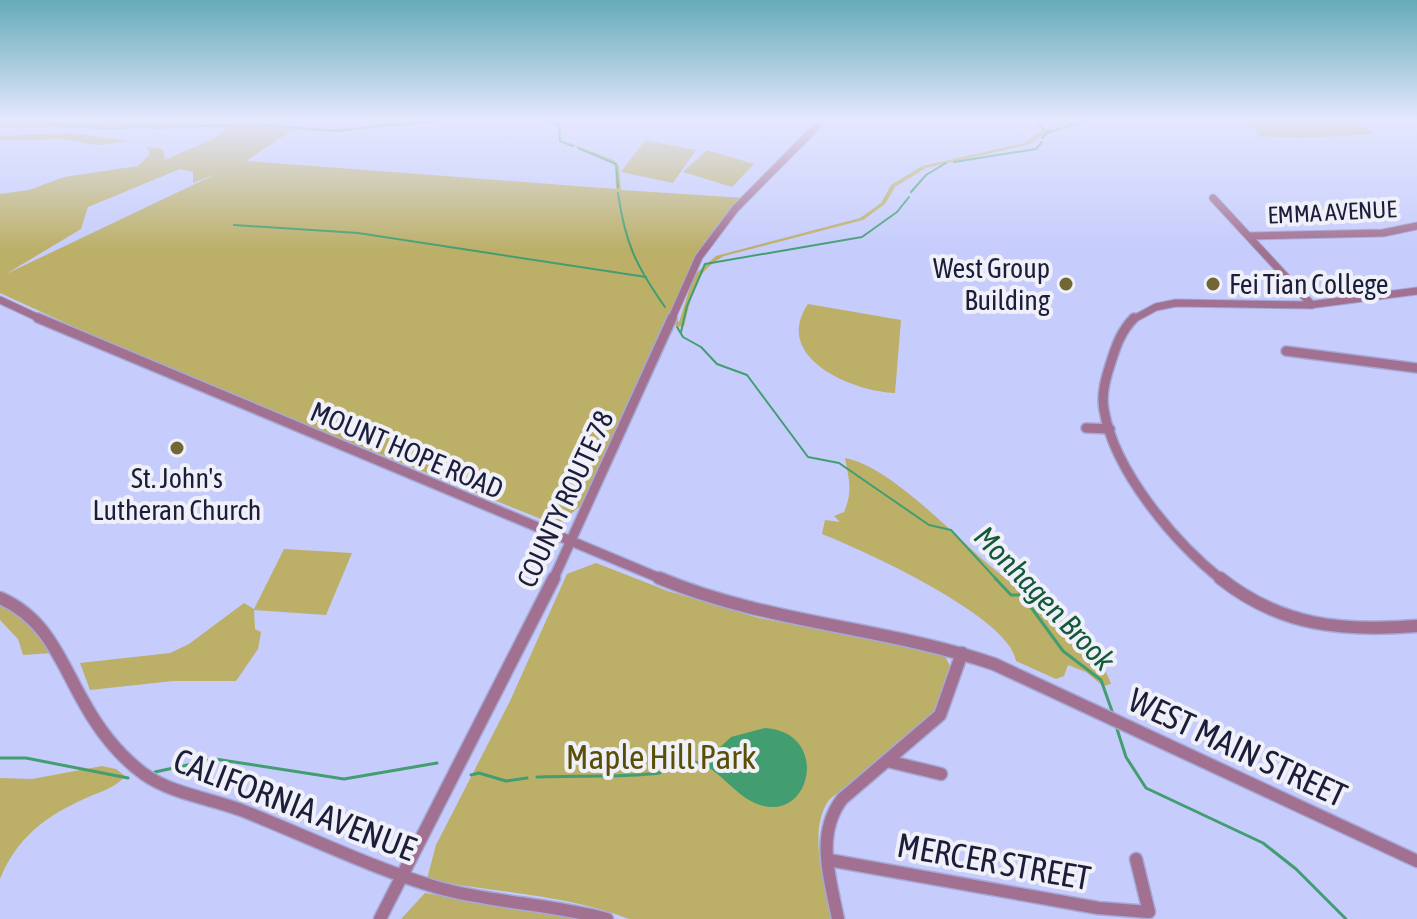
<svg xmlns="http://www.w3.org/2000/svg" width="1417" height="919" viewBox="0 0 1417 919" font-family="'Asap Condensed',sans-serif">
<style>
.green{fill:#bcaf68;fill-rule:evenodd}
.water{fill:#429e70}
.lines{fill:none;stroke-linecap:round;stroke-linejoin:round}
.stream-far1{stroke:#429e70;stroke-width:2}
.stream{stroke:#429e70;stroke-width:3}
.minor-far2-casing{stroke:#a4a9d5;stroke-width:9}
.minor-far1-casing{stroke:#a4a9d5;stroke-width:12}
.minor-casing{stroke:#a4a9d5;stroke-width:15}
.minor-far2{stroke:#a27192;stroke-width:7}
.minor-far1{stroke:#a27192;stroke-width:9}
.minor{stroke:#a27192;stroke-width:12}
.poi-dot{fill:#716734;stroke:#eff0f8;stroke-width:3}
.labels{text-anchor:middle;dominant-baseline:central;stroke-width:8;stroke-linejoin:round;paint-order:stroke}
.far-street-label{font-size:24px;fill:#1c1d3a;stroke:#eff0f8}
.poi-label{font-size:28px;fill:#1c1d3a;stroke:#eff0f8;text-anchor:end}
.street-label{font-size:28px;fill:#1c1d3a;stroke:#eff0f8}
.water-label{font-size:30px;font-style:italic;fill:#125839;stroke:#eff0f8}
.near-street-label{font-size:34px;fill:#1c1d3a;stroke:#eff0f8}
.near-park-label{font-size:34px;fill:#5a4f06;stroke:#eff0f8}
</style>
<rect width="100%" height="100%" fill="#c6ccfc"/>
<g class="green">
<path d="M0 121H197V124L322 129 377 127 378 121 385 125 443 122 341 131 292 130 246 161 616 189 615 166 611 162 559 139 614 160 619 166 621 190 745 198 722 220 672 314 679 322 694 275 716 256 860 218 881 203 891 185 922 166 1024 143 1040 132 1066 121 1027 145 926 168 895 187 885 204 863 220 724 256C693 273 693 293 684 326L677 327 671 319 586 502 556 525 94 339V336L0 293V194L29 190 64 177 138 166 150 154 147 147 163 149 165 160 217 137 226 127 15 128 0 126ZM180 169 193 172V183L218 173 6 274 81 229 88 207Z"/>
<polygon points="1242,121 1357,121 1374,134 1301,138 1260,136 1250,125"/>
<polygon points="71,133 131,141 98,145 63,139 0,140 0,136"/>
<polygon points="645,140 696,150 673,183 621,172"/>
<polygon points="707,150 754,164 732,187 683,172"/>
<path d="M808 304 901 320 895 393C854 392 771 358 808 304Z"/>
<path d="M845 458C891 466 957 539 995 570 1019 590 1045 607 1069 625 1085 637 1105 665 1111 684L1103 686 1086 672 1068 665 1064 676 1056 679 1016 661C1010 617 863 550 822 534L825 520 840 522 834 516 844 512C853 491 849 480 845 458Z"/>
<polygon points="284,549 352,553 326,615 254,610 255,629 261,632 258,649 236,681 173,681 90,690 80,663 170,653 189,644 244,603 254,609"/>
<path d="M596 563 668 591 759 618 944 654 950 666 935 709 928 718 829 800C807 831 825 883 831 919H629C565 894 494 893 427 879L436 845 510 701 567 574Z"/>
<polygon points="0,603 21,614 53,653 23,655 18,639 0,620"/>
<path d="M102 766 116 769 125 776C115 788 100 792 86 798 46 816 17 837 0 879V778L32 779Z"/>
<polygon points="425,893 578,918 582,919 401,919"/>
</g>
<path class="water" d="M765 728C826 732 814 810 770 807 740 804 726 775 702 764L731 737Z"/>
<g class="lines">
<g class="stream-far1">
<polyline points="12,121 113,129 150,125 153,128 251,124 338,131 386,125"/>
<polyline points="384,121 386,125 441,121"/>
<polyline points="549,121 559,125 560,141 573,146"/>
<polyline points="1036,121 1046,132"/>
<polyline points="1042,138 1047,133 1084,121"/>
<polyline points="578,148 616,164 618,187"/>
<polyline points="954,162 1036,149 1042,142"/>
<polyline points="911,192 926,175 946,163"/>
<path d="M618 193C625 243 636 266 665 307"/>
<polyline points="234,225 358,233 646,277"/>
<polyline points="677,327 683,337 701,347 717,364 747,375 808,457 839,463 929,525 951,530 997,580"/>
<polyline points="681,332 687,306 705,264 862,237 897,212 909,197"/>
</g>
<g class="stream">
<polyline points="995,578 1011,595 1022,595 1063,651 1101,680 1112,711"/>
<polyline points="1117,729 1126,757 1146,788 1263,843 1296,869 1346,919"/>
<polyline points="0,758 26,758 128,778"/>
<polyline points="695,762 702,764"/>
<polyline points="155,772 215,759 344,779 437,763"/>
<polyline points="471,775 479,773 506,781 527,778"/>
<path d="M537 777C578 775 620 778 660 773"/>
</g>
<g class="minor-far2-casing">
<g id="minor-far2">
<polyline points="1213,198 1312,305"/>
<polyline points="1249,236 1383,233 1417,226"/>
<polyline points="0,300 43,320"/>
<polyline points="671,320 699,257 735,209 822,121"/>
<polyline points="1132,320 1156,307 1176,303 1309,305 1417,291"/>
</g>
</g>
<g class="minor-far1-casing">
<g id="minor-far1">
<polyline points="38,318 664,580"/>
<path d="M1134 318C1121 331 1116 346 1111 362 1106 377 1101 394 1104 410 1114 471 1175 543 1222 580"/>
<polyline points="1286,351 1417,368"/>
<polyline points="1086,428 1110,429"/>
<polyline points="553,580 672,318"/>
</g>
</g>
<g class="minor-casing">
<g id="minor">
<path d="M659 578C766 623 884 627 994 664L1417 861"/>
<path d="M1220 578C1280 626 1342 632 1417 626"/>
<path d="M0 598C46 618 59 658 82 699 97 727 118 755 144 774 172 794 209 798 241 810 307 836 371 868 439 888 494 903 552 904 607 919"/>
<polyline points="887,761 941,774"/>
<polyline points="829,860 1098,908 1149,912 1136,859"/>
<polyline points="380,919 554,578"/>
<path d="M838 919C830 878 815 835 842 799L940 715 962 653"/>
</g>
</g>
<use href="#minor-far2" class="minor-far2"/>
<use href="#minor-far1" class="minor-far1"/>
<use href="#minor" class="minor"/>
</g>
<linearGradient id="sky" x2="0" y2="1"><stop stop-color="#65abb8"/><stop offset="0.48" stop-color="#e5e8fe"/><stop offset="1" stop-color="#e5e8fe" stop-opacity="0"/></linearGradient>
<rect width="1417" height="250" fill="url(#sky)"/>
<g class="poi-dot">
<circle cx="1066" cy="284" r="8"/>
<circle cx="1213" cy="284" r="8"/>
<circle cx="177" cy="448" r="8"/>
</g>
<g class="labels">
<g class="far-street-label">
<text transform="translate(1332 212) rotate(-3)">EMMA AVENUE</text>
</g>
<g class="poi-label">
<text x="1050" y="268">West Group<tspan x="1050" dy="32">Building</tspan></text>
<text x="1229" y="284" text-anchor="start">Fei Tian College</text>
<text x="177" y="478" text-anchor="middle">St. John's<tspan x="177" dy="32">Lutheran Church</tspan></text>
</g>
<g class="street-label">
<text transform="translate(407 450) rotate(23)">MOUNT HOPE ROAD</text>
<text transform="translate(565 499) rotate(-65)">COUNTY ROUTE 78</text>
</g>
<g class="water-label">
<text transform="translate(1045 598) rotate(46)">Monhagen Brook</text>
</g>
<g class="near-street-label">
<text transform="translate(1238 747) rotate(25)">WEST MAIN STREET</text>
<text transform="translate(295 804) rotate(21)">CALIFORNIA AVENUE</text>
<text transform="translate(994 861) rotate(10)">MERCER STREET</text>
</g>
<g class="near-park-label">
<text x="661" y="756">Maple Hill Park</text>
</g>
</g>
</svg>
